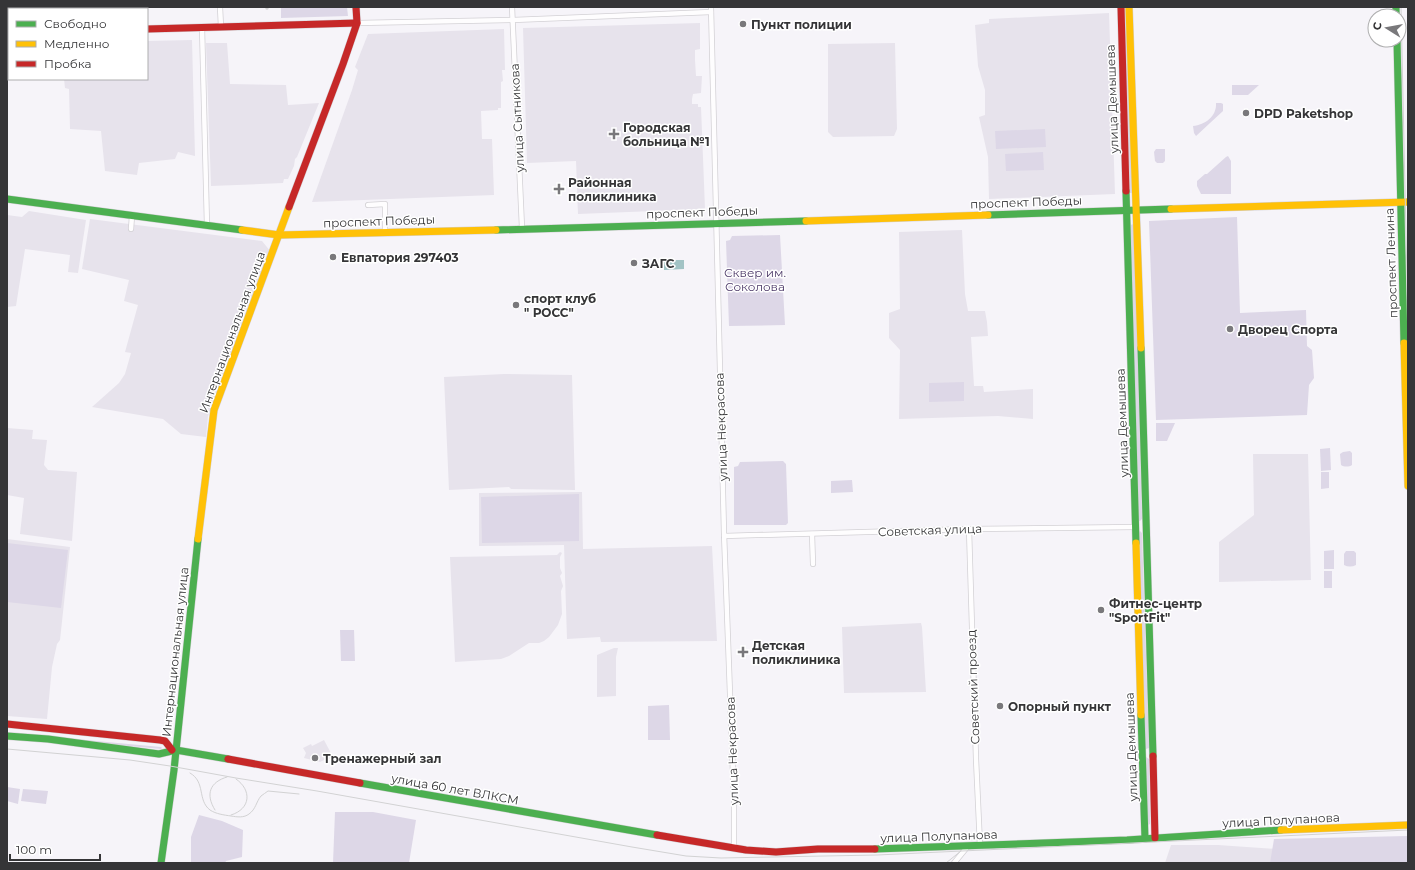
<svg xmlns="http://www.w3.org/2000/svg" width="1415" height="870" viewBox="0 0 1415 870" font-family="Montserrat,sans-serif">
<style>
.built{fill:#e7e3ec}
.green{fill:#ddd7e7}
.water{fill:#a2c3c5}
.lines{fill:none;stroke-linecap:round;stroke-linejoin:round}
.street-casing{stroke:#d3d1d5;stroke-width:6}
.fast-casing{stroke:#d3d1d5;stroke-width:8}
.slow-casing{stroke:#d3d1d5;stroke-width:8}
.jam-casing{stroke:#d3d1d5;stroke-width:8}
.street{stroke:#fefdfe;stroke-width:4.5}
.fast{stroke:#4caf50;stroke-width:7}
.slow{stroke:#ffc107;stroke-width:7}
.jam{stroke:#c62828;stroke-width:7}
.tram{stroke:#d2d2d3;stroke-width:1}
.rail-casing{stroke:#d2d2d3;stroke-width:3.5}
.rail{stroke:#fff;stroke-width:2;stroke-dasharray:6;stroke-linecap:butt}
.poi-dot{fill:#79787b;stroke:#fff;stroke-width:1.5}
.labels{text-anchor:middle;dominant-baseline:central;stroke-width:3;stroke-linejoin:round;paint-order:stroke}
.poi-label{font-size:12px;font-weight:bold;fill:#353537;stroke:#fff;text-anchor:start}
.street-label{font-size:12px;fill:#353537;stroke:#fff}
.park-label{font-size:12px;fill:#4b3867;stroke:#fff}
</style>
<rect width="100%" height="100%" fill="#f6f4f9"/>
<g class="built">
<polygon points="1109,13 1115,194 989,199 988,157 979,117 985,115 985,90 978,66 975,25 989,23 989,19"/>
<polygon points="700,23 700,49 695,50 695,60 696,76 702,76 701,93 693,94 692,99 692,104 698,104 698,107 701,107 705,209 578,214 576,161 527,163 523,28"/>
<polygon points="504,29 505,70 502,70 503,81 501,82 501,108 498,108 498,110 481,111 482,139 492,139 494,195 312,202 352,90 358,70 355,67 368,34"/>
<polygon points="192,40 195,156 178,152 175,159 139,163 137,175 105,171 101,131 70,129 69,89 65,88 64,79 147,79 147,41"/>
<polygon points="206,43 227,43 230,84 286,85 288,105 319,103 297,157 295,159 294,166 288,179 284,179 283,183 211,186"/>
<polygon points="895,43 897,129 894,136 833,137 828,132 828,44"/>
<polygon points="29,211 86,220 78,273 68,272 70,255 25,249 16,306 7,307 7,215 22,217"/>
<polygon points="90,219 262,241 271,252 208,416 206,437 181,434 163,419 92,407 119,383 125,374 131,353 125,352 138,305 124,301 129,280 82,269"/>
<polygon points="962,230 965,294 968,311 985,311 987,322 988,336 971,337 974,386 983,386 984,392 1033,389 1033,419 998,416 899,419 900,350 889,338 889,313 900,309 899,232"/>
<polygon points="504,374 572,375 575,490 511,489 509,487 449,490 444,377"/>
<polygon points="7,428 33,430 32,439 47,440 44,465 48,470 77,472 72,541 20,534 24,498 7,495"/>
<polygon points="1253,454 1308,454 1311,580 1219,582 1219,542 1254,515"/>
<polygon points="582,492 583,549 712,546 717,641 601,642 600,637 567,639 564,545 479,546 479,493"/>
<polygon points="7,539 70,547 60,640 57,644 52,667 47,719 7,716"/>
<polygon points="560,552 562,553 560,557 560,568 562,573 560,576 563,586 561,591 562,614 558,625 549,637 544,641 539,643 529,643 509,656 501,659 455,662 450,557 557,555"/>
<polygon points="921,623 922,627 926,692 844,693 842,627"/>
<polygon points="614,648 618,648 616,657 616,696 597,697 597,655"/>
<polygon points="324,740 333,757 329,759 328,758 320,762 304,758 306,753 303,748 311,744 312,746"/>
<polygon points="1171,845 1218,845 1277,849 1274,863 1165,863"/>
</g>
<g class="green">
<polygon points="281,7 347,7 348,16 281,18"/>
<polygon points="1123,7 1127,7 1133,193 1130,193"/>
<polygon points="1232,85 1259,85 1248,95 1232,95"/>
<path d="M1216 103H1221L1223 104V111L1196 136 1194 133 1193 126C1205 125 1217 116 1216 103Z"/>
<polygon points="1045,129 1046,147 996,149 995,131"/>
<polygon points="1156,149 1165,149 1165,161 1163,163 1157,163 1155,161 1154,152"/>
<polygon points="1043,152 1044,170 1006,171 1005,154"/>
<polygon points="1228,156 1231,161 1231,194 1201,194 1197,186 1197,181 1205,174 1207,174 1226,157"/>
<polygon points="1237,217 1240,313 1306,310 1307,346 1312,350 1314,378 1309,385 1307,415 1156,420 1149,221"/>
<polygon points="1134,224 1142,519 1140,521 1139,521 1130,225"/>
<polygon points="780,235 785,325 729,326 726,241 730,240 732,236"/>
<polygon points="964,382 964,401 929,402 929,383"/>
<polygon points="1156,423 1175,423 1167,441 1156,441"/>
<polygon points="1330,448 1331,470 1321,471 1320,449"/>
<path d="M1350 451 1352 453V465C1349 467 1344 467 1341 465L1340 454 1343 452Z"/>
<polygon points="783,461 786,464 788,523 786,525 734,525 734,467 738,466 740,462"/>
<polygon points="1321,472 1329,472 1329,488 1321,489"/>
<polygon points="852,480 853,492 831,493 831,481"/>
<polygon points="579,494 579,541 482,543 481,497"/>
<polygon points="1140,531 1142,533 1149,748 1146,749 1145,748 1139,532"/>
<polygon points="7,543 68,550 61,608 7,602"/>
<polygon points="1334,550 1334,569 1324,569 1324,551"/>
<path d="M1346 551H1354L1356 553V565C1352 567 1348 567 1344 565V554Z"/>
<rect x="1324" y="571" width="8" height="17"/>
<polygon points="340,630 354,630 355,661 341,661"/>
<polygon points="669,705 670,740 648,740 648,706"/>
<polygon points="53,737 161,747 162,748 161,749 53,739"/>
<polygon points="1146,757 1149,759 1150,821 1150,824 1148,825 1147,824 1145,759"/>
<polygon points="7,787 20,789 18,804 7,801"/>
<polygon points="23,789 48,791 46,804 21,801"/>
<polygon points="335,812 373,812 416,820 409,863 333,863"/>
<polygon points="199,815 222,821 243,830 242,857 226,861 225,863 191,863 191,837"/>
<polygon points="1407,836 1408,863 1270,863 1274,839"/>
</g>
<polygon class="water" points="664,260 684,260 684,269 664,270"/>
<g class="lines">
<g class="street-casing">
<g id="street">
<polyline points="220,7 221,27"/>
<polyline points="512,7 522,228"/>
<polyline points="711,7 724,533 734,801 734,848"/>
<polyline points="357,23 513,20 711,12"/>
<polyline points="202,27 207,226"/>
<polyline points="368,205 385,204 385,232"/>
<polyline points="131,229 132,216"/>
<polyline points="969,529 976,759 980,845"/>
<polyline points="812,534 813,564"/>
<polyline points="724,536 969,529 1135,527"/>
<polyline points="954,863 968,846"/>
</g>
</g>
<g class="fast-casing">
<g id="fast">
<polyline points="1396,7 1396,16"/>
<polyline points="7,34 9,34"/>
<polyline points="1397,40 1404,343"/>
<polyline points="1126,191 1136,543"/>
<polyline points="7,199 242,230"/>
<polyline points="988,215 1171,209"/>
<polyline points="496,230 806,221"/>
<polyline points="1141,348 1153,756"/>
<polyline points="1141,715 1145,839"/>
<polyline points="7,736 48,739 159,754 176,750 228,759"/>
<polyline points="360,783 657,835"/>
<polyline points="875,849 1127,840 1281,830"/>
<polyline points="161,863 174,770 198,539"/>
</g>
</g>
<g class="slow-casing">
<g id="slow">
<polyline points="1129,7 1141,348"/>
<polyline points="1171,209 1408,202"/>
<polyline points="806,221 988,215"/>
<polyline points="242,230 279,235 496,230"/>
<polyline points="1404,343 1408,486"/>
<polyline points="198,539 214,410 289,207"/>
<polyline points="1136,543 1141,715"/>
<polyline points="1281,830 1408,825"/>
</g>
</g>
<g class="jam-casing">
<g id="jam">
<polyline points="1121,7 1126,191"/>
<polyline points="147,29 357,23"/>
<polyline points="289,207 343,64 357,23 356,7"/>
<polyline points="7,724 160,740 165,741 172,750"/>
<polyline points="1153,756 1155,838"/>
<polyline points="228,759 360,783"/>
<polyline points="657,835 746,850 776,852 818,849 875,849"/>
</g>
</g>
<use href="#street" class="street"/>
<use href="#fast" class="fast"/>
<use href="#slow" class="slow"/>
<use href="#jam" class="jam"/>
<g class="tram">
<polyline points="1401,7 1408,324"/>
<polyline points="7,749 130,760 170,766 236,778 317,791 632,847 686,856 721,858 877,855 1408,830"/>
<path d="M190 773C206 782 197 800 210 810 216 814 224 815 231 816 237 817 244 818 249 814 256 809 256 802 261 796 263 794 266 793 268 791L299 794"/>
<path d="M215 810C205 794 210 782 227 777"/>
<path d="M231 815C251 809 252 790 236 779"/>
<polyline points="946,863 961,851"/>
</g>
<g class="rail-casing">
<polyline id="rail" points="267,7 267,8"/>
</g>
<use href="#rail" class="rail"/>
</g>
<g class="poi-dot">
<circle cx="743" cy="24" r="4"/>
<circle cx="1246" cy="113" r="4"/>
<path d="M612 128h4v4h4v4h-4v4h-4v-4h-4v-4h4z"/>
<path d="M557 183h4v4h4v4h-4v4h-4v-4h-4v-4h4z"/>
<circle cx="333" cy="257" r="4"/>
<circle cx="634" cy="263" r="4"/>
<circle cx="516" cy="305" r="4"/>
<circle cx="1230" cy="329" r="4"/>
<circle cx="1101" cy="610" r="4"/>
<path d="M741 646h4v4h4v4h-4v4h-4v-4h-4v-4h4z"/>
<circle cx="1000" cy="706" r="4"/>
<circle cx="315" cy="758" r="4"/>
</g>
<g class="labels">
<g class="poi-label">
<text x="751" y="24">Пункт полиции</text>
<text x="1254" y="113">DPD Paketshop</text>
<text x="623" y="127">Городская<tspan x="623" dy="14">больница №1</tspan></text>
<text x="568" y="182">Районная<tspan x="568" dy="14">поликлиника</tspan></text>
<text x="341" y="257">Евпатория 297403</text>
<text x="642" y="263">ЗАГС</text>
<text x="524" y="298">спорт клуб<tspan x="524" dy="14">" РОСС"</tspan></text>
<text x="1238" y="329">Дворец Спорта</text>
<text x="1109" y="603">Фитнес-центр<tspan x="1109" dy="14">"SportFit"</tspan></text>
<text x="752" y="645">Детская<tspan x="752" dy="14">поликлиника</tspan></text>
<text x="1008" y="706">Опорный пункт</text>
<text x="323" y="758">Тренажерный зал</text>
</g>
<g class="street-label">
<text transform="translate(1112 99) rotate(-92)">улица Демышева</text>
<text transform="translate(517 118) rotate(-93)">улица Сытникова</text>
<text transform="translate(1026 202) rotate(-2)">проспект Победы</text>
<text transform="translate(702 212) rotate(-2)">проспект Победы</text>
<text transform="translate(379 221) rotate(-2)">проспект Победы</text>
<text transform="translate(1391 263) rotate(-92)">проспект Ленина</text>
<text transform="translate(232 332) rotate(-70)">Интернациональная улица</text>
<text transform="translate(1122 423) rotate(-92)">улица Демышева</text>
<text transform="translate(721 427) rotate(-92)">улица Некрасова</text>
<text transform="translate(930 530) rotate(-2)">Советская улица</text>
<text transform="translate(175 652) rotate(-84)">Интернациональная улица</text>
<text transform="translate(973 687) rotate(-92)">Советский проезд</text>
<text transform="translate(1131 747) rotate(-92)">улица Демышева</text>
<text transform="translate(732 751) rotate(-92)">улица Некрасова</text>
<text transform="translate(455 789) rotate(10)">улица 60 лет ВЛКСМ</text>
<text transform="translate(1281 820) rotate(-3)">улица Полупанова</text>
<text transform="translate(939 836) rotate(-2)">улица Полупанова</text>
</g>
<g class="park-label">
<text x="755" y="272">Сквер им.<tspan x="755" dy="14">Соколова</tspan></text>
</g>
</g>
<rect width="1415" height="870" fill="none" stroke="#353537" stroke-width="16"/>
<rect x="8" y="8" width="140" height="72" fill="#ffffff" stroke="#aeaeaf"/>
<rect x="16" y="21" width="20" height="6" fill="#4caf50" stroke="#aeaeaf"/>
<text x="44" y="28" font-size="12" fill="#353537">Свободно</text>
<rect x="16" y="41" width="20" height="6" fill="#ffc107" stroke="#aeaeaf"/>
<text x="44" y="48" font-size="12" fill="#353537">Медленно</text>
<rect x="16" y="61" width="20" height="6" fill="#c62828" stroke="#aeaeaf"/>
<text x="44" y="68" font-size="12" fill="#353537">Пробка</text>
<g transform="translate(1387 28) rotate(281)"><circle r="19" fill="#ffffff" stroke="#aeaeaf"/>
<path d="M0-3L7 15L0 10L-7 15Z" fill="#79787b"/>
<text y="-6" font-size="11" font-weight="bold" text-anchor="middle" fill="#353537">С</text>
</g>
<path d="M10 854v6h90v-6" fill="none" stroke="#353537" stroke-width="2"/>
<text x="16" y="854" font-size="12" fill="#353537" stroke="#ffffff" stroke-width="3" paint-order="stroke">100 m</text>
</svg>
